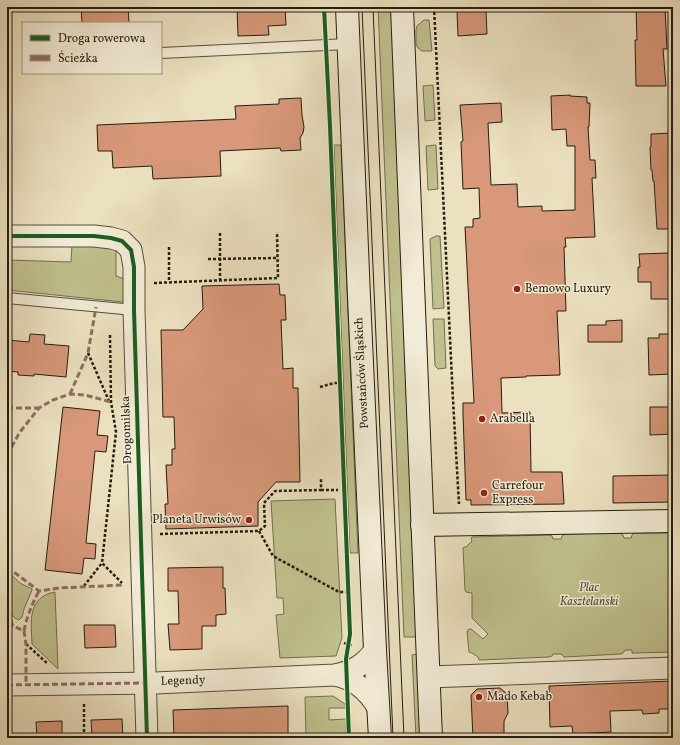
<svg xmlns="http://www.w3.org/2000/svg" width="680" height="745" viewBox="0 0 680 745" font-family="Vollkorn,serif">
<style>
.green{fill:#bfc08d;stroke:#726e50}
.building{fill:#d89879;stroke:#251d12}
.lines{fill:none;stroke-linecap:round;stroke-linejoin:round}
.lane-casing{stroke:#564e3d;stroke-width:12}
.street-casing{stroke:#564e3d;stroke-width:23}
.secondary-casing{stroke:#251d12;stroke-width:24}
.path{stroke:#251d12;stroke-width:2.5;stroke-dasharray:3 2;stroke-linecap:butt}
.lane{stroke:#f2ebd5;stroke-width:10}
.street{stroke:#f2ebd5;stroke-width:21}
.secondary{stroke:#f2ebd5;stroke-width:22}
.tram{stroke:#251d12;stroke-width:1}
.quiet{stroke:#8d6e63;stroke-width:3;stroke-dasharray:6 3;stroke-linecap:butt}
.cycleway-casing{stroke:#f2ebd5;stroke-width:6}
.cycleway{stroke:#1b5e20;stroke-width:4}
.poi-dot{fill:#8f2418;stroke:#f2ebd5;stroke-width:1.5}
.labels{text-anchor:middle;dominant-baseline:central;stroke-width:3;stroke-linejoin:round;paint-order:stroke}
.poi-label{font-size:12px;fill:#251d12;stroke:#f2ebd5;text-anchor:start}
.street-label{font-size:12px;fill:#251d12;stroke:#f2ebd5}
.park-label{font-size:12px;font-style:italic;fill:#534e37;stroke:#f2ebd5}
</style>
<rect width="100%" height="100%" fill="#ebe0bf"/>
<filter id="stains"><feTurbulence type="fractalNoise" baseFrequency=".005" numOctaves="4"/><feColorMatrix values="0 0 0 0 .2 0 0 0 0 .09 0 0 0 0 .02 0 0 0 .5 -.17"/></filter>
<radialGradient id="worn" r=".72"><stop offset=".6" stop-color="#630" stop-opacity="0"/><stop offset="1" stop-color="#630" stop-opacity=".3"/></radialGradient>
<g class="green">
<polygon points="378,7 391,7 417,637 404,637"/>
<polygon points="424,20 429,20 432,51 422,51 418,48 416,44 416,30 417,26"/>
<polygon points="433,85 435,120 425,121 423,86"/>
<polygon points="334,145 341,145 358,553 350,553"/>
<polygon points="436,145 438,189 428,190 426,146"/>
<polygon points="436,236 440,236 444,308 433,309 430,239"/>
<polygon points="72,245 116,247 116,276 130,281 123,302 7,290 7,260 71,262"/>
<polygon points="433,319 444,319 446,368 438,369 435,366"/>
<polygon points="335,499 342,638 336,656 280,658 276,615 284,614 283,598 277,598 271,501"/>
<polygon points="620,533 623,535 624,538 631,538 632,535 634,533 673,533 673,652 635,653 632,653 632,650 625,650 623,653 621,654 564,657 561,654 553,654 552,656 549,657 480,660 479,660 478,657 472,653 469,652 467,631 469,629 471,629 483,639 488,634 472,618 472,593 466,592 465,590 463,548 464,547 466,547 472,541 471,538 472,537 549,535 552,536 553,539 561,539 562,536 565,534"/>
<path d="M7 571 20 583 32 589V590L24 609 22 617 19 620C3 615 7 584 7 571Z"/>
<path d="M55 592 58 669 32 644C31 622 27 597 55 592Z"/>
<polygon points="417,654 421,738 416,738 412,655"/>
<polygon points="333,696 345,704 345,708 329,708 329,720 346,719 346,738 306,738 305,697"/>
</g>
<g class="building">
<polygon points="81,7 128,7 129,23 82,23"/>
<polygon points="237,7 285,7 286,25 268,26 269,35 238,36"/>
<polygon points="636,7 665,7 667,49 663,49 666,86 636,86 635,40 637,40"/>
<polygon points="486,10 487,34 458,36 457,11"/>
<polygon points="570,95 570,96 587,97 587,103 590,103 589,127 588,127 590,160 595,160 596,178 592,178 595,237 565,238 566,247 564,247 566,311 557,311 560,375 526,376 526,377 501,378 502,413 530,412 531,472 562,472 564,504 471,505 471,500 466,500 463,414 463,403 474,403 465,227 473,227 473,219 480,218 479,188 463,189 461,142 463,141 460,105 501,103 502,122 488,123 491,185 517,184 518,207 542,206 542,211 575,210 575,146 567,146 566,129 552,130 551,96"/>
<polygon points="301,98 302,115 304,127 303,133 300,138 301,150 281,151 280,148 220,151 221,176 153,179 152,166 113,168 112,151 98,151 97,125 236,119 235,106 279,104 279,99"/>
<polygon points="673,133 673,229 657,229 654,181 653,181 652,170 651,170 650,147 651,147 651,134"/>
<polygon points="669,253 669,265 673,265 673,299 651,299 651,282 638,282 638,267 640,267 639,254"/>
<polygon points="279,284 280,295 285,295 286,320 281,320 283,369 293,368 293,388 298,388 300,482 276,482 258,502 258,526 166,529 165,504 168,504 166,465 172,465 172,449 175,449 174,417 163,417 161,330 183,330 203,309 202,286"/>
<polygon points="622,320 622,342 588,342 588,325 606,325 606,321"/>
<polygon points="30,334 45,335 44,344 69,346 66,377 34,374 34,376 18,375 18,372 7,371 7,340 29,342"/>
<polygon points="659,334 673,334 673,374 649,375 648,338 659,338"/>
<polygon points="63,407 100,411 97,435 108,436 106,452 95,451 86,543 96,544 95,559 84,558 82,574 45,570"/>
<polygon points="650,407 673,407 673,434 650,435"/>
<polygon points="673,475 673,502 613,503 613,476"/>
<polygon points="223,567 223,588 225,588 226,614 216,615 216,626 202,626 202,649 170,650 168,624 179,624 178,591 168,591 168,568"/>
<polygon points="84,625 115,625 116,647 85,648"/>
<polygon points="672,681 673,709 659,709 659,713 643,714 642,710 610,711 611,732 573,734 572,726 550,727 549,686"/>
<polygon points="500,688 507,694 508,713 504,721 504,738 473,738 471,695 477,689"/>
<polygon points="288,706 288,738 174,738 173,710"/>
<polygon points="122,719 123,738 92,738 91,720"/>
<polygon points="62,721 62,738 37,738 36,722"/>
</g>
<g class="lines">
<g class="lane-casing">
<g id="lane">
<polyline points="161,53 348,44"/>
<polyline points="7,298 134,310"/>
</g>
</g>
<g class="street-casing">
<g id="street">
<polyline points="7,236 94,236 111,238 122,241 131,250 134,267 134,310 147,738"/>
<path d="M335 675C354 679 369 692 378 708"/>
<polyline points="429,677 673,668"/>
<path d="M7 685 155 683 335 675C354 671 364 665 375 650"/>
</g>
</g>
<g class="secondary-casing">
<g id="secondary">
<polyline points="347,7 359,297 375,650 380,738"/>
<polyline points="402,7 431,738"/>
<polyline points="422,525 673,521"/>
</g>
</g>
<g class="path">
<polyline points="434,7 453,400 459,504"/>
<polyline points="220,233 220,280"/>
<polyline points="169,247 169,282"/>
<polyline points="208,259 278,258"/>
<polyline points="154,283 278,278 277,232"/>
<polyline points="110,335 111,402 116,432 102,563 122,583"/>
<polyline points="88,353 109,401"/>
<polyline points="320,387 334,383 340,383"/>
<polyline points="321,490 338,490"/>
<polyline points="259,531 273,556 339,592 349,592"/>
<polyline points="160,534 259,531 265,526 264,503 275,491 321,490 321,479"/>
<polyline points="84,586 102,563"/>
<polyline points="344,643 353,646"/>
<polyline points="26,644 48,664"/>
<polyline points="84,704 84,738"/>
</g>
<use href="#lane" class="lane"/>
<use href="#street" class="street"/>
<use href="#secondary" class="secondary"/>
<g class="tram">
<polyline points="362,7 393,738"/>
<polyline points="373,7 400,646 404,738"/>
</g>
<g class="quiet">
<polyline points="70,394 88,353 96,307"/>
<polyline points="7,408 39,408"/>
<polyline points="7,455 20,432 39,408 53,400 70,394 85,395 111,402"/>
<polyline points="7,567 39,591 59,588 123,585"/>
<polyline points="7,612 13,626"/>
<polyline points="7,626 13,626 24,631 26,644 26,685"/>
<path d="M24 631C27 616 32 604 39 591"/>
<polyline points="7,685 145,683 145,679"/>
</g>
<g class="cycleway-casing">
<g id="cycleway">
<polyline points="324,7 330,126 340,383 350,634 346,659 349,738"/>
<polyline points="7,236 94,236 111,238 122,241 131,250 134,267 134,310 147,738"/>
</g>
</g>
<use href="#cycleway" class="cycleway"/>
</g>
<g class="poi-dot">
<circle cx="517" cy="289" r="4"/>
<circle cx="482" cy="419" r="4"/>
<circle cx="484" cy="493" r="4"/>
<circle cx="249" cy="520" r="4"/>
<circle cx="479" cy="697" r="4"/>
</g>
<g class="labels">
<g class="poi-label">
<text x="525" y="289">Bemowo Luxury</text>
<text x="490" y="419">Arabella</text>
<text x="492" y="486">Carrefour<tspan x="492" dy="14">Express</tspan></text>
<text x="241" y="520" text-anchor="end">Planeta Urwisów</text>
<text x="487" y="697">Mado Kebab</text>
</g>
<g class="street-label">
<text transform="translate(362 373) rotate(-93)">Powstańców Śląskich</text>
<text transform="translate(127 430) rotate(-92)">Drogomilska</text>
<text transform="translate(183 681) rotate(-2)">Legendy</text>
</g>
<g class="park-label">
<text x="589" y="588">Plac<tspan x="589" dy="14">Kasztelański</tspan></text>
</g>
</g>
<rect width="680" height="745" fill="none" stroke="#ebe0bf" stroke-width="24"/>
<rect x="8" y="8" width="664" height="729" fill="none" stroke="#251d12" stroke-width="2"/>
<rect x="12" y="12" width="656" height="721" fill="none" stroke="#251d12"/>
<rect x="22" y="22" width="140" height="52" fill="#f2ebd5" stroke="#a09987"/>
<rect x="30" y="35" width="20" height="6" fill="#1b5e20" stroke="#a09987"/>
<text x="58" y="42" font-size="12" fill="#251d12">Droga rowerowa</text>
<rect x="30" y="55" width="20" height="6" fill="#8d6e63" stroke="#a09987"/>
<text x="58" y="62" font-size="12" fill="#251d12">Ścieżka</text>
<rect width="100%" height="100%" filter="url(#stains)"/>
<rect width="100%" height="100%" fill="url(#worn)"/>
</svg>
